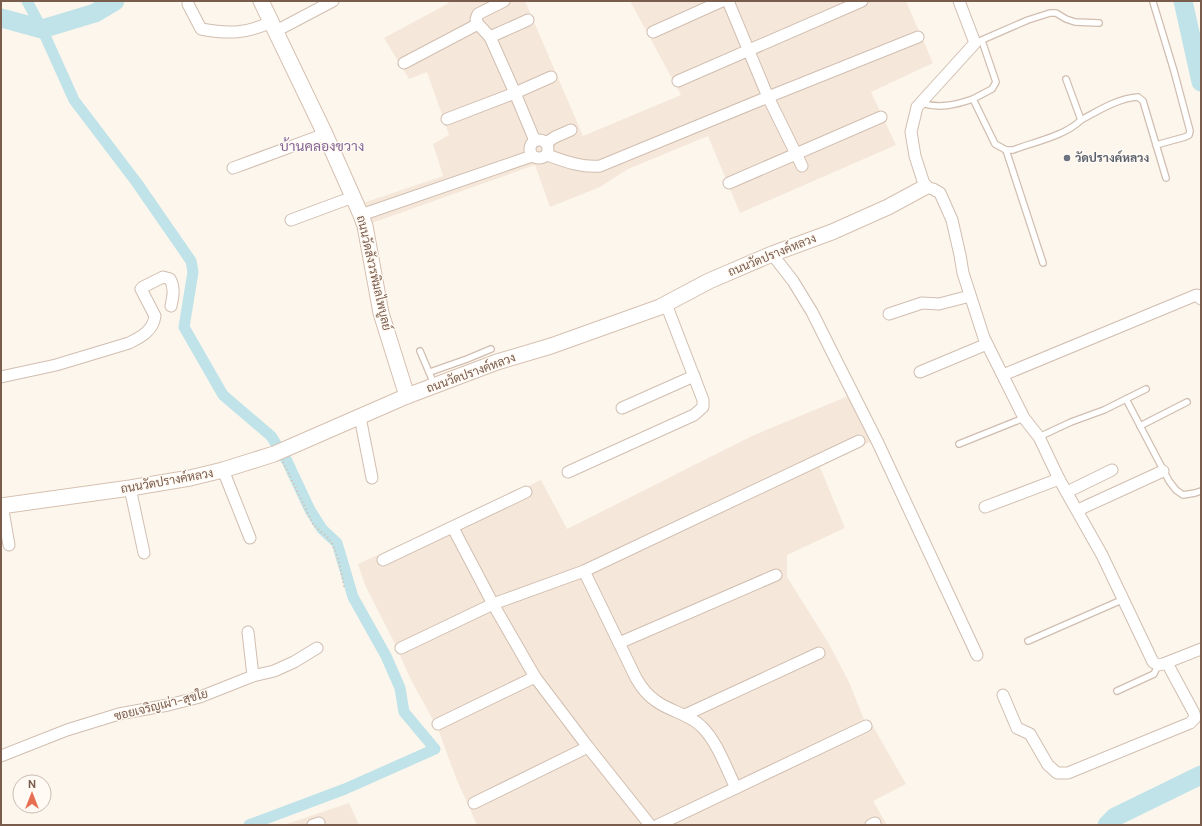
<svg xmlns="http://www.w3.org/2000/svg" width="1202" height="826" viewBox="0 0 1202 826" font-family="'DM Sans',Sarabun,sans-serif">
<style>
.residential{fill:#f5e8da}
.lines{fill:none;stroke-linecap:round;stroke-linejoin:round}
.canal{stroke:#bfe3e8;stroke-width:11}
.river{stroke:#bfe3e8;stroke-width:19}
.lane-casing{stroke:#d1beb0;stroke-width:8}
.street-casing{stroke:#d1beb0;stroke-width:13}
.secondary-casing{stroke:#d6c0b0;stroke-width:17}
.path{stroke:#d9b8a5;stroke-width:2;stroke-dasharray:1 3;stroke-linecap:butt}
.lane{stroke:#fff;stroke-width:5.5}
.street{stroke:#fff;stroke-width:11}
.secondary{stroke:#fff;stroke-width:15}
.worship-dot{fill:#6b7280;stroke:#fffaf3;stroke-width:1.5}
.labels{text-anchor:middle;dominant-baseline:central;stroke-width:3;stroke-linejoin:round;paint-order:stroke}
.worship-label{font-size:12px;font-weight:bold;fill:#5b616d;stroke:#fffaf3;text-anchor:start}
.street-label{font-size:12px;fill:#7a5c4d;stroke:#fffaf3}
.quarter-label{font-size:14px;fill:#846695;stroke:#fffaf3}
</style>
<rect width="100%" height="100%" fill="#fdf6ec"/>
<g class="residential">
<polygon points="450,1 525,1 583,136 681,95 630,1 906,1 933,63 871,92 896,145 740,213 708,136 628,169 600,187 550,207 535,165 369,224 363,203 443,176 433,144 449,135 427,72 409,79 384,38 447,4"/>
<polygon points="853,394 876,439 820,467 845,528 787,555 787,577 829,644 849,682 865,722 870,721 906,784 873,801 887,825 477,825 456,778 438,729 411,680 393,640 365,585 358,564 541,480 567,529 752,436"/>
<polygon points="349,803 359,825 284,825"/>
</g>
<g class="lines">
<polyline class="canal" points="27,1 42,29 74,100 137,183 191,261 193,272 184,327 223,395 271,436 287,461 310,510 322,529 337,543 353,597 386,656 400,688 404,712 435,749 345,789 249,825"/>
<g class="river">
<polyline points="1183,1 1201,82"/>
<polyline points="1,18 42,29 95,13 115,1"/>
<polyline points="1107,825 1115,817 1201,775"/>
</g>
<g class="lane-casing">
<g id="lane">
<polyline points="1153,2 1174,71 1190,131 1189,135 1185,137 1156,145"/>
<polyline points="975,43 1028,20 1050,13 1056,13 1066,19 1075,22 1099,23"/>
<polyline points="973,99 992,89 996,82 982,41"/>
<path d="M921 103C939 109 955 105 973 99L995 144 1006 150H1013C1034 142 1065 136 1081 120L1066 79"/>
<path d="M1081 120C1098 111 1118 98 1138 97L1143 101 1166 178"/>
<polyline points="1006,150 1043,263"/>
<polyline points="420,351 434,384"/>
<polyline points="430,372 467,359 491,349"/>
<polyline points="1126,399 1169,481 1176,490 1183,495 1195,493 1201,491"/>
<polyline points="1140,426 1187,402"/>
<polyline points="1039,437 1071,422 1104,410 1146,389"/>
<polyline points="959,444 1024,418"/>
<polyline points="1028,641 1124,599"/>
<polyline points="1117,691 1154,674 1158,665"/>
</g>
</g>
<g class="street-casing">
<g id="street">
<polyline points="504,1 478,14 476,19 478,24 490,37 515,93 535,141"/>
<polyline points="728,1 768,97 802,166"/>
<polyline points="959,1 975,43 917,107 911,132 915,156 925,187 933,189 940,193 952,220 960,255 963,273 984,338 1024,418 1039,437 1059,479 1102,555 1153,662 1158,665 1163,664 1201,649"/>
<path d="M188 4 201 29C228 34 246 34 271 22"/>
<polyline points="276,31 333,1"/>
<polyline points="653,32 722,1"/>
<polyline points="490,37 528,20"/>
<polyline points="404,63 478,24"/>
<polyline points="678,81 862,1"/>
<polyline points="447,119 515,93 551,77"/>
<circle cx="539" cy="149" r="9"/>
<polyline points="546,143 555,137 571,130"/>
<path d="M547 155C564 161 582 168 600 166L768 97 918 37"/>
<polyline points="233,168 325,134"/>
<polyline points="729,183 881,117"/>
<polyline points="361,215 532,156"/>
<polyline points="291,220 353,197"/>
<polyline points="772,254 793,281 812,312 832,352 878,443 977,655"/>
<polyline points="889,314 922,303 939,304 970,296"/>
<polyline points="920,372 987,344"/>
<polyline points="1003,375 1194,296 1197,295 1201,299"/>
<path d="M1 377 56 365 129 343C141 337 153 331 155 316L141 289 143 287 163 277 170 279C175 288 173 297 171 306"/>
<polyline points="622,408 694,376"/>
<polyline points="360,417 372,478"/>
<polyline points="223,470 250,538"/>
<polyline points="568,472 694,415 703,407 703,400 666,304"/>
<polyline points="130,488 144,553"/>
<polyline points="1067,492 1112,470"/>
<polyline points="2,505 9,545"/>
<polyline points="985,507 1059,479"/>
<polyline points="1078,510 1163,471"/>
<polyline points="453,528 493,604 535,677 588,747 650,825"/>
<polyline points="383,560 526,492"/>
<path d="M584 571 636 678C641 687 647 695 656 701 669 711 689 714 701 726 717 741 726 768 736 788"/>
<polyline points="248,632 253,676"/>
<polyline points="619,643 776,575"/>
<polyline points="401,648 493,604 584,571 859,441"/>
<polyline points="1003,695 1017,728 1030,734 1048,765 1057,773 1068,773 1190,723 1195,718 1194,713 1167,663"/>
<polyline points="685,715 819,653"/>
<polyline points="438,724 535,677"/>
<polyline points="1,756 67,730 119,714 168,705 200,697 253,676 274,671 294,662 317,648"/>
<polyline points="474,803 588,747"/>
<polyline points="313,825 319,823"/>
<polyline points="658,825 866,726"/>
<polyline points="871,825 875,823"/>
</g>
</g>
<g class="secondary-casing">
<g id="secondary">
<polyline points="261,1 325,134 361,215 365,226 381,313 407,396"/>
<polyline points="1,506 130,488 190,478 223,470 274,454 407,396 497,362 551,346 660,307 709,281 772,254 832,232 888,207 925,187"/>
</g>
</g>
<path class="path" d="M283 462 313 524C317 529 326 535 329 539 337 549 342 574 344 587"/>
<use href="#lane" class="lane"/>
<use href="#street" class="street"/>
<use href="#secondary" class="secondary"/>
</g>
<circle class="worship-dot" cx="1067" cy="158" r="4"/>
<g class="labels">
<g class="worship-label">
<text x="1075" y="158">วัดปรางค์หลวง</text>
</g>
<g class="street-label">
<text transform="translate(772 255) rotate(-22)">ถนนวัดปรางค์หลวง</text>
<text transform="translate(374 273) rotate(77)">ถนนวัดสังวรพิมลไพบูลย์</text>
<text transform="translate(471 373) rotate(-20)">ถนนวัดปรางค์หลวง</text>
<text transform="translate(167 481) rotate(-10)">ถนนวัดปรางค์หลวง</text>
<text transform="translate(161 705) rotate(-14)">ซอยเจริญเผ่า-สุขใย</text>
</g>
<g class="quarter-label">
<text x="322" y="146">บ้านคลองขวาง</text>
</g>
</g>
<rect width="1202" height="826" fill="none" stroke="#7a5c4d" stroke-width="4"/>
<g transform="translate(32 794)"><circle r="19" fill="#fffaf3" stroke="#cabbb1"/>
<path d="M0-3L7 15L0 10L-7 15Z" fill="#e76f51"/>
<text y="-6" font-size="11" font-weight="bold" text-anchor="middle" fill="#7a5c4d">N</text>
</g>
</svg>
